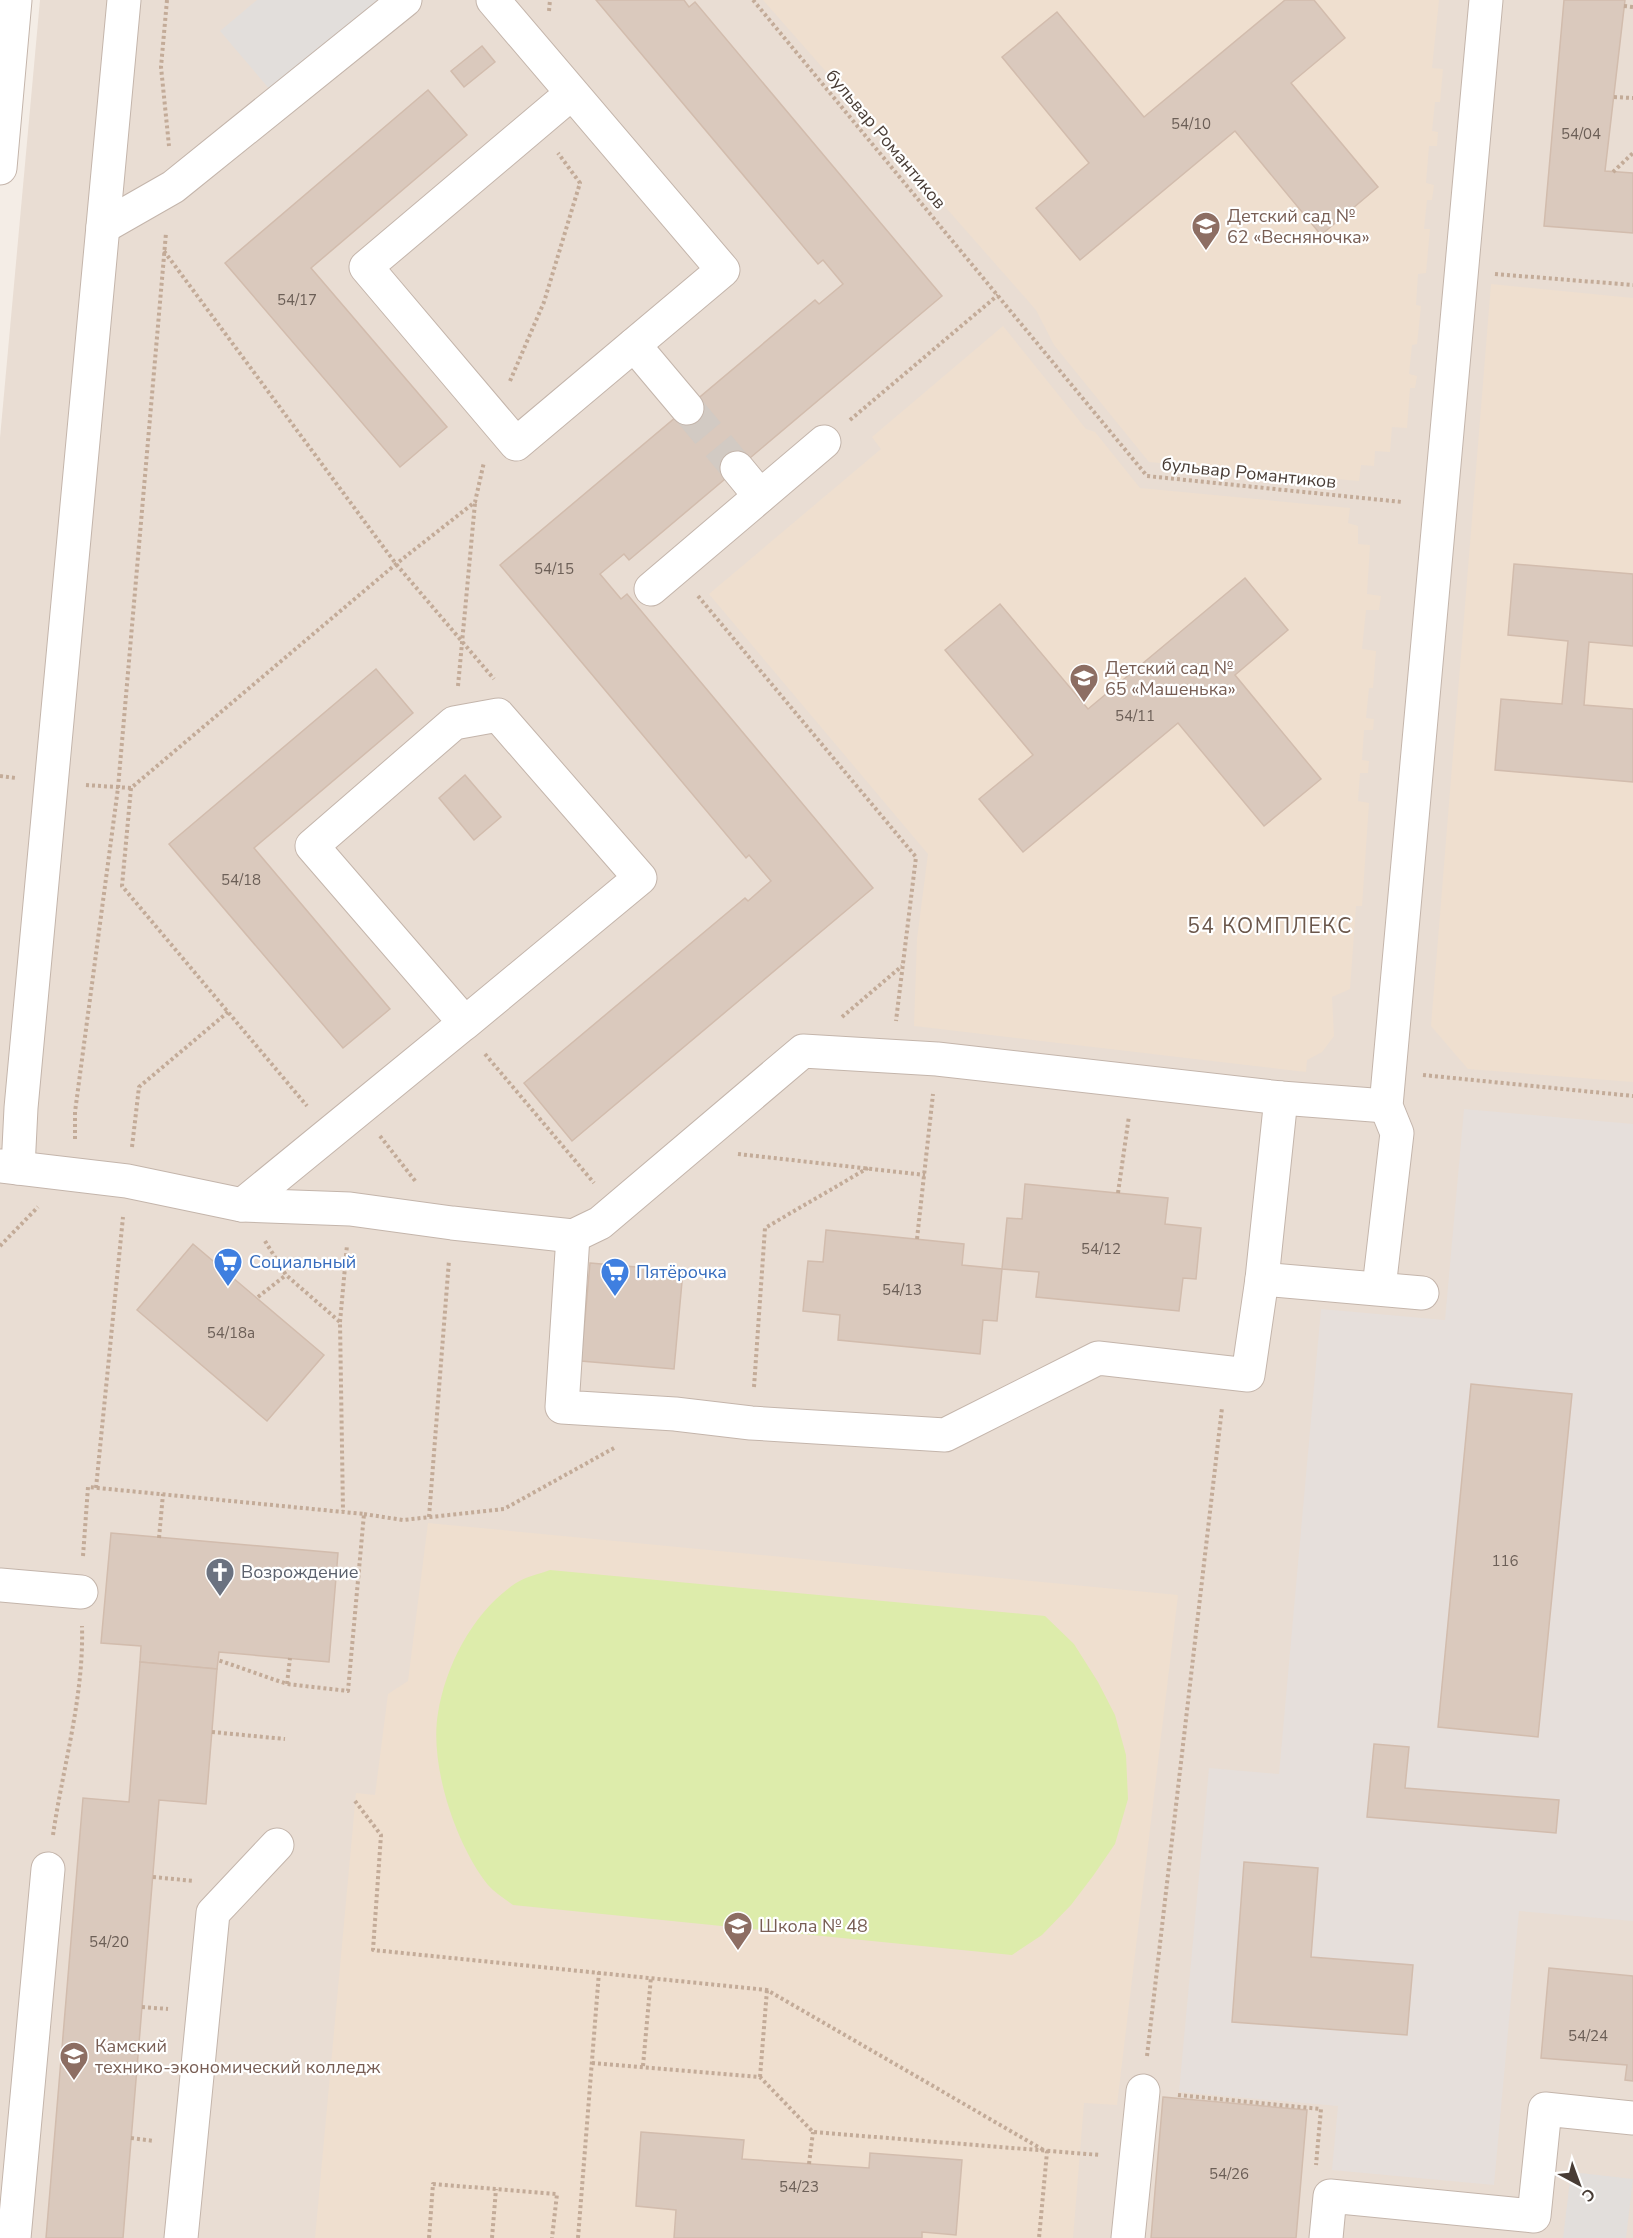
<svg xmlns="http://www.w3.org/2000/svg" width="1633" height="2238" viewBox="0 0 1633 2238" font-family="'Nunito Sans',sans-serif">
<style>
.residential{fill:#e9ddd3}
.industrial{fill:#e6dfdb}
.education{fill:#efdfcf}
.green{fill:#ddecab}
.parking{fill:#e2dedb}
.building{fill:#dac9bd;stroke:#d2bcad;stroke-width:1.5}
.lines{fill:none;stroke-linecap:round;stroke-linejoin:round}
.minor-tunnel{stroke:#d2cac3;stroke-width:33;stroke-dasharray:33 16;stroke-linecap:butt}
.minor-casing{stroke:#c4b5ab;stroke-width:35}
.path{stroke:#c3ab98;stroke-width:4;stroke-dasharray:3 3;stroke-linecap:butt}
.minor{stroke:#fff;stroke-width:33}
.labels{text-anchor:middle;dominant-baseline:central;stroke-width:4.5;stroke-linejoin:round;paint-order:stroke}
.number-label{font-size:15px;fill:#6c5f57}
.street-label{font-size:18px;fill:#483c35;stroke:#fff}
.education-label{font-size:18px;fill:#785e54;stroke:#fff;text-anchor:start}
.shop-label{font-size:18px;fill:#366cbe;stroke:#fff;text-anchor:start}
.worship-label{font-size:18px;fill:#5b616d;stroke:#fff;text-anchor:start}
.quarter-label{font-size:21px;letter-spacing:1.5px;fill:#6b574b;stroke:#fff}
</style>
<rect width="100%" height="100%" fill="#f4ede6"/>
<polygon class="residential" points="40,0 1633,0 1633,2238 0,2238 0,438"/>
<polygon class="industrial" points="1464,1109 1633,1124 1633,1921 1519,1911 1494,2185 1332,2170 1338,2106 1179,2092 1209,1768 1279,1774 1321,1309 1445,1320"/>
<g class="education">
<polygon points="763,0 1439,0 1432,68 1443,69 1440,102 1435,102 1432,131 1438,132 1437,146 1429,146 1426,183 1434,185 1432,200 1427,200 1424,229 1430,229 1426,273 1418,274 1416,305 1421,306 1417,344 1412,345 1409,374 1417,376 1415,388 1410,388 1407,428 1392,427 1390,452 1375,451 1374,466 1361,465 1359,481 1149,462 1054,345 1036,310"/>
<polygon points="1491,284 1633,298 1633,1082 1468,1069 1431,1026"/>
<polygon points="1003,326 1086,429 1095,432 1140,488 1350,508 1348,523 1358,526 1358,544 1370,545 1367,594 1381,596 1379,610 1366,610 1362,649 1376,651 1373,688 1369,688 1366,718 1374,719 1373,730 1364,730 1362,760 1369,761 1368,773 1360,773 1358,801 1369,803 1362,906 1356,906 1350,989 1332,997 1334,1036 1322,1052 1307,1060 1306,1072 914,1026 917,939 928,854 709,594 881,449 872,437"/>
<polygon points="428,1523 1178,1595 1117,2105 1084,2103 1073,2238 315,2238 356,1793 375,1795 388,1694 408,1681"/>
</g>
<path class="green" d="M550 1570 1045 1616 1074 1644 1098 1682 1115 1715 1126 1755 1128 1799 1115 1844 1093 1876 1071 1905 1042 1935 1012 1955 513 1905C505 1899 495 1893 488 1885 456 1845 429 1765 438 1713 446 1664 474 1611 516 1583 525 1577 539 1574 550 1570Z"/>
<g class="parking">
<polygon points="257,0 393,0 277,98 220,31"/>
<polygon points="1571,2172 1633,2179 1626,2238 1563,2238"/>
</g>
<g class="building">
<polygon points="596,0 684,0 689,7 695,2 942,296 629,560 624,554 600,574 621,599 627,594 873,888 572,1141 524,1083 745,898 748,901 771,881 749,855 746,858 500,565 815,300 819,304 843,284 823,260 818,264"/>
<polygon points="1285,0 1314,0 1345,38 1291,83 1378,187 1321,235 1235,131 1080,260 1036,208 1089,163 1002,57 1057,12 1144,117"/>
<polygon points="1564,0 1625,0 1605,171 1633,173 1633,233 1544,226"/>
<polygon points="482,46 495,62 464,87 451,71"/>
<polygon points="428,90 467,135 311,268 447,427 400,467 225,263"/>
<polygon points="1514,564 1633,574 1633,646 1589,642 1584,705 1633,709 1633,782 1495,770 1501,699 1562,704 1568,641 1508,635"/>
<polygon points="1245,578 1288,630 1235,675 1321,779 1264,826 1178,723 1023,852 979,799 1033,755 945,650 1000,604 1088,709"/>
<polygon points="376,669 413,713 254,848 390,1009 343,1048 169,844"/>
<polygon points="465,775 501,817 474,840 439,798"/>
<polygon points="1025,1184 1168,1198 1165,1224 1201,1228 1196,1279 1183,1278 1179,1311 1036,1297 1039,1272 1002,1269 1007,1218 1022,1219"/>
<polygon points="826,1230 964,1244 962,1265 1002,1269 997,1321 983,1320 980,1354 838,1340 840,1315 803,1311 808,1261 823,1262"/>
<polygon points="193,1244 324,1355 267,1421 137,1310"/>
<polygon points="590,1263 683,1271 674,1369 581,1361"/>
<polygon points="1471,1384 1572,1394 1538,1737 1438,1727"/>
<polygon points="111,1533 338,1553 329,1662 219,1652 217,1669 140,1662 141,1646 101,1643"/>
<polygon points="140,1662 217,1669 206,1804 159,1800 123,2238 46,2238 83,1798 129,1802"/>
<polygon points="1374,1744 1409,1747 1405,1788 1559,1800 1556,1833 1367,1817"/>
<polygon points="1244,1862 1318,1868 1311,1957 1413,1965 1407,2035 1232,2022"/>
<polygon points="1549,1968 1633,1976 1633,2081 1625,2080 1627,2065 1541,2058"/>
<polygon points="1163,2097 1307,2110 1296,2238 1151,2238"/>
<polygon points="641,2132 744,2140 742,2159 869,2168 870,2153 962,2160 956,2235 922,2232 922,2238 674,2238 676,2210 636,2206"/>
</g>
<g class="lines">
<polyline class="minor-tunnel" points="687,408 737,468"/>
<g class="minor-casing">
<g id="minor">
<polyline points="493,0 723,270 516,444 366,267 572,93"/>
<polyline points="0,168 15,0"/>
<polyline points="103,227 173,187 405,0"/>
<polyline points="634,345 687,408"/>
<polyline points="737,468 760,496"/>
<polyline points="651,589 824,442"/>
<polyline points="0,1166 127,1181 242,1205 350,1209 452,1223 573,1236 600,1223 803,1051 937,1059 1281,1098 1386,1106"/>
<polyline points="18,1168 21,1108 124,0"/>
<polyline points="242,1205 461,1026 465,1023 640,878 498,715 454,723 312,846 465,1023"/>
<polyline points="573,1236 562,1407 675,1414 751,1423 945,1435 1098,1358 1248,1375 1262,1279 1281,1098"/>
<polyline points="1262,1279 1422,1293"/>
<polyline points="1379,1288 1397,1133 1386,1106 1486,0"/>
<polyline points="0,1585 81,1592"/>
<polyline points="14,2238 48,1869"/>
<polyline points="181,2238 213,1913 277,1845"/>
<polyline points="1128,2238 1143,2091"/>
<polyline points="1326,2238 1330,2196 1534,2216 1545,2109 1633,2118"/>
</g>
</g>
<g class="path">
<polyline points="167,0 161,67 169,146"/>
<polyline points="753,0 1147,476 1402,502"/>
<polyline points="1624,6 1633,7"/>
<polyline points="549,11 550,0"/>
<polyline points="1614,97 1633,98"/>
<polyline points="1613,172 1633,153"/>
<polyline points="164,251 396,564 494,679"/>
<polyline points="1495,274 1633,285"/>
<polyline points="510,381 544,302 580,183 558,153"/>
<polyline points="850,420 998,295"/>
<polyline points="698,596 916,857 896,1021"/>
<polyline points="458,686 475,503"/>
<polyline points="0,776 16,778"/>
<polyline points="86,785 131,788 396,564 475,502 484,462"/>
<polyline points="131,788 122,886 307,1106"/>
<polyline points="842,1017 902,966"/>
<polyline points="485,1054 594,1183"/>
<polyline points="1423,1075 1633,1096"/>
<polyline points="380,1136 416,1182"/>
<polyline points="75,1139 75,1112 118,788 166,233"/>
<polyline points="132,1147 139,1087 228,1012"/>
<polyline points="738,1154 925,1175"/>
<polyline points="1118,1193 1129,1116"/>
<polyline points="917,1239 933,1094"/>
<polyline points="265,1241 286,1275 340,1322 343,1511"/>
<polyline points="0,1246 38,1207"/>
<polyline points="258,1297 286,1275"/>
<polyline points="340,1322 347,1245"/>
<polyline points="754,1387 765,1228 868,1168"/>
<polyline points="96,1488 123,1217"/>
<polyline points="364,1514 403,1520 504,1509 614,1448"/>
<polyline points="429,1517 449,1260"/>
<polyline points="159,1538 163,1494"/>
<polyline points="83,1556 88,1487 364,1514 348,1691 287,1684 218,1660"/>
<polyline points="287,1684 290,1658"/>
<polyline points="212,1732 285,1739"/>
<polyline points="355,1801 381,1835 373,1950 767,1990 1047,2152 1039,2238"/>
<path d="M53 1835C63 1766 84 1697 82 1626"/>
<polyline points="153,1877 194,1881"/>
<polyline points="142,2007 168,2009"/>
<polyline points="1147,2056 1222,1408"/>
<polyline points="592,2063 760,2077 813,2132 1100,2155"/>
<polyline points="643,2066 651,1977"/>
<polyline points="760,2077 767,1990"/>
<polyline points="1178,2095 1321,2109 1316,2165"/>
<polyline points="131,2138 154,2141"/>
<polyline points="809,2164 813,2132"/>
<polyline points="429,2238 433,2184 557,2194 552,2238"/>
<polyline points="492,2238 496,2189"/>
<polyline points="578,2238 599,1972"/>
</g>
<use href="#minor" class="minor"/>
</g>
<defs>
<g id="school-pin" transform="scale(1.5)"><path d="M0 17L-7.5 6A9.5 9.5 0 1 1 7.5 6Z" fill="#8d6e63" stroke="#fff"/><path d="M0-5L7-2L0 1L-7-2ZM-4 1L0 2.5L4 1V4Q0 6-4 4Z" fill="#fff"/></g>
<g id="supermarket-pin" transform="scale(1.5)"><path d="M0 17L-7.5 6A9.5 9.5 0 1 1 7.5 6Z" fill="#3f7fe0" stroke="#fff"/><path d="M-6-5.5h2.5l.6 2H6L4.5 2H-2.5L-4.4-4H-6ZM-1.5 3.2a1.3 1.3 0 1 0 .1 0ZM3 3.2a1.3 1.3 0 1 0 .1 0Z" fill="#fff"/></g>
<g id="church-pin" transform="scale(1.5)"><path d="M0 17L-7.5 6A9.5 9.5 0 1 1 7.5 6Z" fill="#6b7280" stroke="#fff"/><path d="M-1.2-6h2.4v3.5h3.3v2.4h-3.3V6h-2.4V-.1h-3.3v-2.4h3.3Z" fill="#fff"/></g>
<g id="university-pin" transform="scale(1.5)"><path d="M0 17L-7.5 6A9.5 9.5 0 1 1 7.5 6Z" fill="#8d6e63" stroke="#fff"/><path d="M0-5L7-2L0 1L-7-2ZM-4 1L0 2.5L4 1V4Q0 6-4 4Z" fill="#fff"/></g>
</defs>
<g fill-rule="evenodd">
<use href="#school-pin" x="1206" y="226"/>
<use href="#school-pin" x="1084" y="678"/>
<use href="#supermarket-pin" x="228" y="1262"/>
<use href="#supermarket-pin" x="615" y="1272"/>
<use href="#church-pin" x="220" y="1572"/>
<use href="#school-pin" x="738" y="1926"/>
<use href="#university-pin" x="74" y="2056"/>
</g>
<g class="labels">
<g class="number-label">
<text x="1191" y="124">54/10</text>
<text x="1581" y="134">54/04</text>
<text x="297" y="300">54/17</text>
<text x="554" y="569">54/15</text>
<text x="1135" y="716">54/11</text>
<text x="241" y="880">54/18</text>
<text x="1101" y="1249">54/12</text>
<text x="902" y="1290">54/13</text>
<text x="231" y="1333">54/18а</text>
<text x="1505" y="1561">116</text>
<text x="109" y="1942">54/20</text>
<text x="1588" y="2036">54/24</text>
<text x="1229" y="2174">54/26</text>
<text x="799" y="2187">54/23</text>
</g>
<g class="street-label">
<text transform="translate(886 139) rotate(50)">бульвар Романтиков</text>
<text transform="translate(1249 473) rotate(6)">бульвар Романтиков</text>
</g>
<g class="education-label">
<text x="1227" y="216">Детский сад №<tspan x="1227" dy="21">62 «Весняночка»</tspan></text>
<text x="1105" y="668">Детский сад №<tspan x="1105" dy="21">65 «Машенька»</tspan></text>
<text x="759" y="1926">Школа № 48</text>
<text x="95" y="2046">Камский<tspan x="95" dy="21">технико-экономический колледж</tspan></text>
</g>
<g class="shop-label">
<text x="249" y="1262">Социальный</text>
<text x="636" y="1272">Пятёрочка</text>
</g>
<g class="worship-label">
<text x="241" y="1572">Возрождение</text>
</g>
<g class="quarter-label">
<text x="1270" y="926">54 КОМПЛЕКС</text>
</g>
</g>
<g transform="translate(1579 2184) rotate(139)" stroke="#ffffff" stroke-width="4.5" paint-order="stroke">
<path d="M0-4.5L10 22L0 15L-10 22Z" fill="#483c35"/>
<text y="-9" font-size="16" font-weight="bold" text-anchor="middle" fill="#483c35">С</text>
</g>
</svg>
